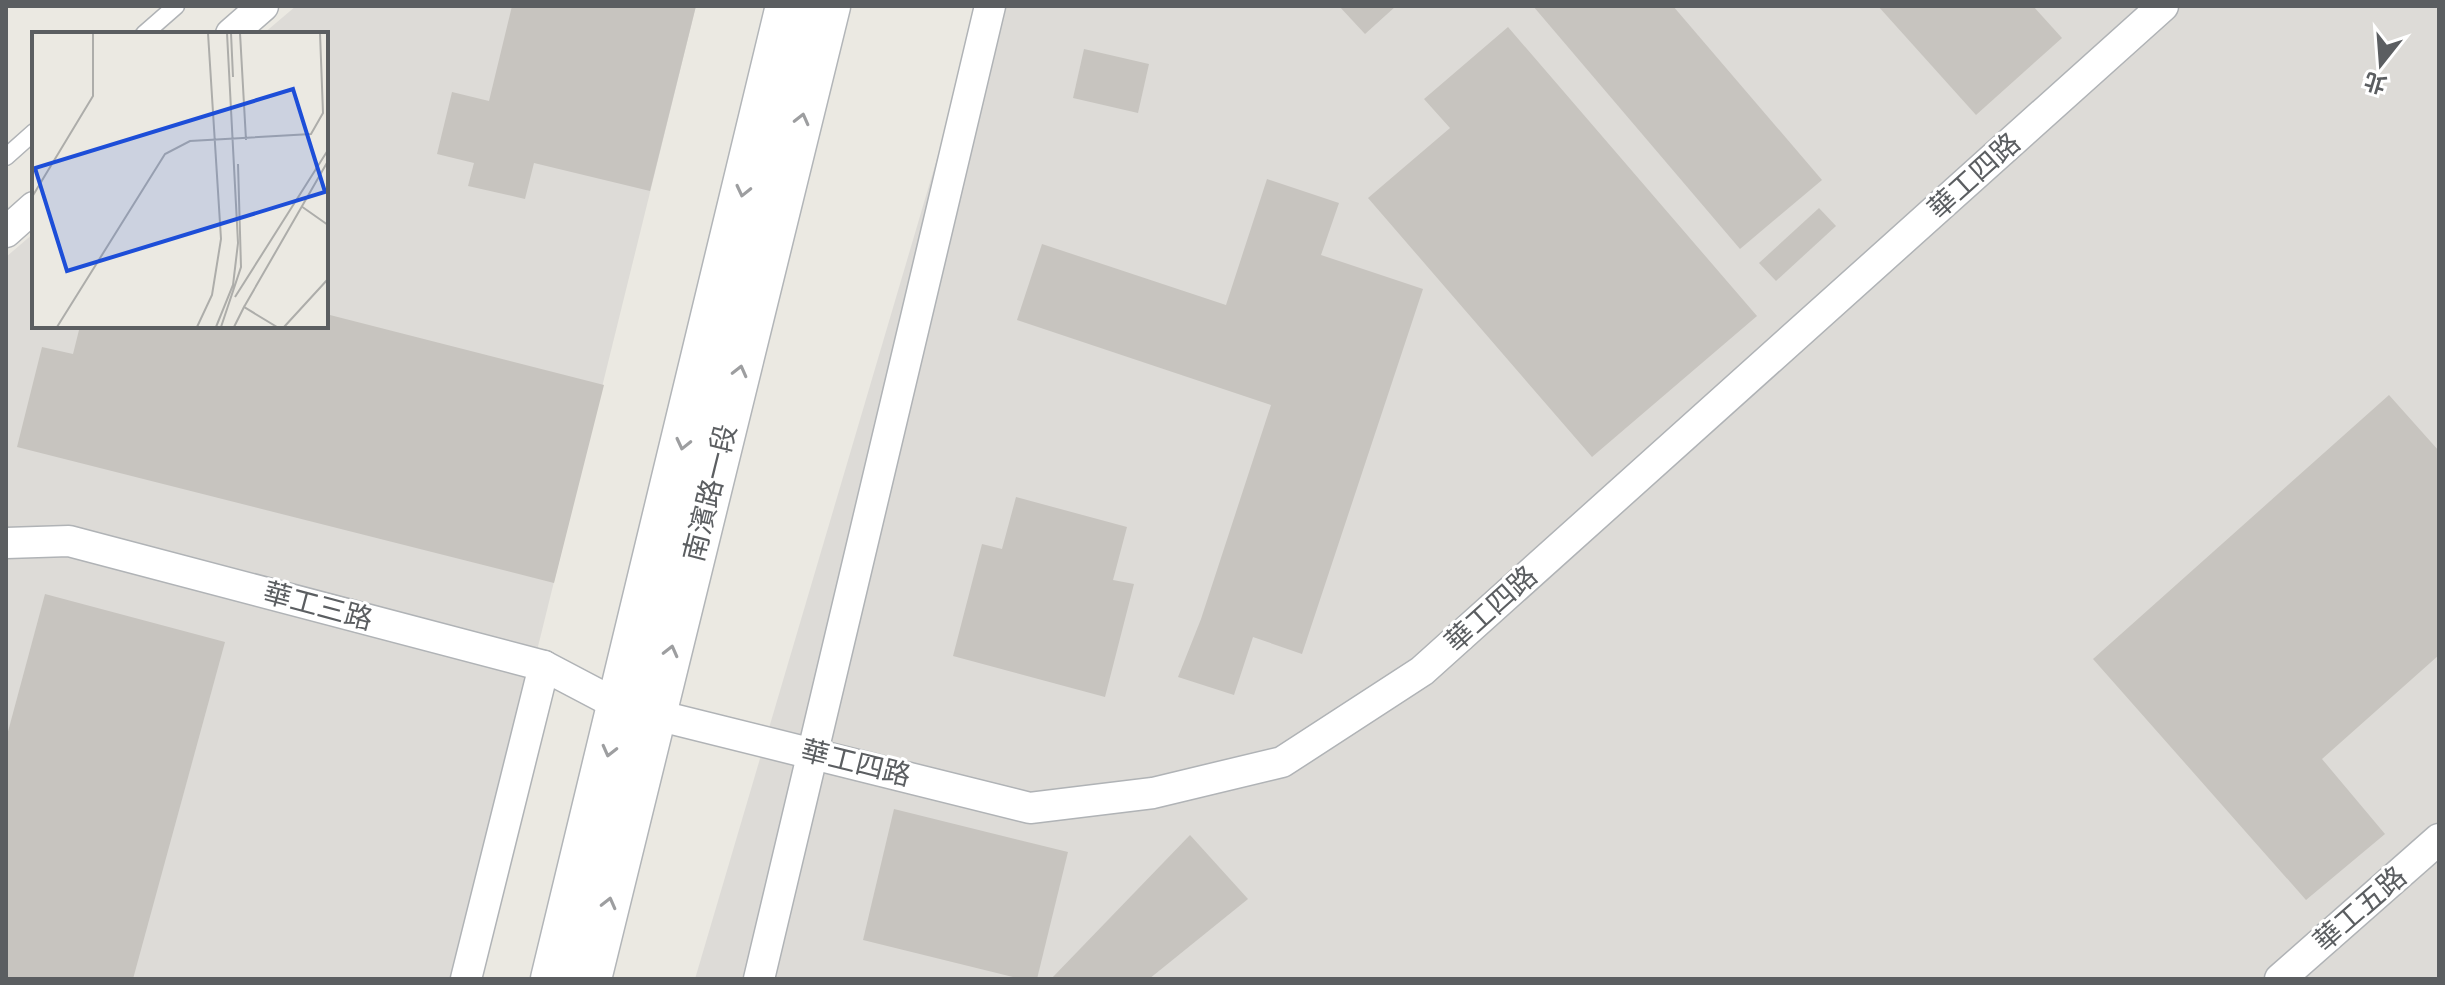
<svg xmlns="http://www.w3.org/2000/svg" width="2445" height="985" viewBox="0 0 2445 985" font-family="Karla,'Noto Sans TC',sans-serif">
<style>
.industrial{fill:#dddbd7}
.building{fill:#c7c4bf}
.lines{fill:none;stroke-linecap:round;stroke-linejoin:round}
.lane-casing{stroke:#b0b3b6;stroke-width:19}
.street-casing{stroke:#b0b3b6;stroke-width:33}
.secondary-casing{stroke:#b2b5b8;stroke-width:45}
.lane{stroke:#fff;stroke-width:16}
.street{stroke:#fff;stroke-width:30}
.secondary{stroke:#fff;stroke-width:42}
.oneway{stroke:#9d9ea0}
.labels{text-anchor:middle;dominant-baseline:central;stroke-width:6;stroke-linejoin:round;paint-order:stroke}
.street-label{font-size:28px;fill:#5b5e61;stroke:#fff}
.inset-road{fill:none;stroke:#adadaa;stroke-width:2}
.view{fill:#1d4ed8;fill-opacity:0.15;stroke:#1d4ed8;stroke-width:4}
.inset-edge{fill:none;stroke:#5b5e61;stroke-width:4}
</style>
<rect width="100%" height="100%" fill="#ebe9e2"/>
<g class="industrial">
<polygon points="296,6 696,6 456,979 6,979 6,257 34,233 34,326 326,326 326,34 263,34"/>
<polygon points="982,6 2439,6 2439,979 695,979"/>
</g>
<g class="building">
<polygon points="512,6 696,6 650,191 534,163 525,199 468,186 474,163 437,154 452,92 489,101"/>
<polygon points="1339,6 1396,6 1365,34"/>
<polygon points="1533,6 1673,6 1822,180 1740,249"/>
<polygon points="1878,6 2033,6 2062,38 1976,115"/>
<polygon points="1508,27 1757,316 1592,457 1368,198 1450,128 1424,99"/>
<polygon points="1084,49 1149,64 1138,113 1073,98"/>
<polygon points="1267,179 1339,203 1321,255 1423,289 1302,654 1253,637 1234,695 1178,677 1201,619 1271,405 1017,320 1042,244 1226,305"/>
<polygon points="1819,208 1836,226 1776,281 1759,263"/>
<polygon points="326,314 604,385 554,583 17,447 42,347 73,354 80,326 326,326"/>
<polygon points="2389,395 2439,451 2439,655 2322,759 2385,834 2306,900 2093,659"/>
<polygon points="1016,497 1127,527 1113,580 1134,584 1105,697 953,656 982,544 1002,549"/>
<polygon points="45,594 225,642 133,979 6,979 6,739"/>
<polygon points="894,809 1068,852 1037,979 1021,979 863,940"/>
<polygon points="1190,835 1248,899 1149,979 1051,979"/>
</g>
<g class="lines">
<g class="lane-casing">
<g id="lane">
<polyline points="144,34 176,6"/>
<polyline points="6,157 34,132"/>
</g>
</g>
<g class="street-casing">
<g id="street">
<polyline points="231,34 263,6"/>
<polyline points="6,232 34,207"/>
<polyline points="6,543 69,541 544,666 620,706 1030,808 1153,793 1282,762 1422,671 2163,6"/>
<polyline points="466,979 544,666"/>
<polyline points="759,979 990,6"/>
<polyline points="2280,979 2439,839"/>
</g>
</g>
<g class="secondary-casing">
<g id="secondary">
<polyline points="552,979 787,6"/>
<polyline points="590,979 829,6"/>
</g>
</g>
<use href="#lane" class="lane"/>
<use href="#street" class="street"/>
<use href="#secondary" class="secondary"/>
</g>
<defs><path id="oneway-chevron" d="M-2-3.5L2.5 0L-2 3.5" fill="none" stroke-width="1.6" stroke-linecap="round" stroke-linejoin="round" transform="scale(2)"/></defs>
<g class="oneway">
<use href="#oneway-chevron" transform="translate(802 119) rotate(-76)"/>
<use href="#oneway-chevron" transform="translate(743 191) rotate(103)"/>
<use href="#oneway-chevron" transform="translate(740 371) rotate(-76)"/>
<use href="#oneway-chevron" transform="translate(683 444) rotate(103)"/>
<use href="#oneway-chevron" transform="translate(671 651) rotate(-76)"/>
<use href="#oneway-chevron" transform="translate(609 751) rotate(104)"/>
<use href="#oneway-chevron" transform="translate(609 903) rotate(-76)"/>
</g>
<g class="labels">
<g class="street-label">
<text transform="translate(1974 176) rotate(-42)">華工四路</text>
<text transform="translate(710 493) rotate(-76)">南濱路一段</text>
<text transform="translate(318 606) rotate(15)">華工三路</text>
<text transform="translate(1491 609) rotate(-42)">華工四路</text>
<text transform="translate(856 763) rotate(14)">華工四路</text>
<text transform="translate(2360 909) rotate(-41)">華工五路</text>
</g>
</g>
<g transform="translate(32 32)">
<rect width="296" height="296" fill="#ebe9e2"/>
<path class="inset-road" d="M199 1 201 45M208 1 214 108M0 165 61 64V1M269 174 296 193M203 265 296 118M212 275 296 129M25 295 133 122 158 109 279 102 291 81 288 1M165 295 180 263 189 207 176 1M184 295 201 253 206 211 195 1M189 295 209 235 206 132M202 295 212 275 245 295M252 295 296 247"/>
<path class="view" d="M261 57 293 160 35 239 3 136Z"/>
<rect width="296" height="296" class="inset-edge"/>
</g>
<rect width="2445" height="985" fill="none" stroke="#5b5e61" stroke-width="16"/>
<g transform="translate(2381 64) rotate(197)" stroke="#ffffff" stroke-width="6" paint-order="stroke">
<path d="M0-6L14 30L0 20L-14 30Z" fill="#5b5e61"/>
<text y="-12" font-size="22" font-weight="bold" text-anchor="middle" fill="#5b5e61">北</text>
</g>
</svg>
